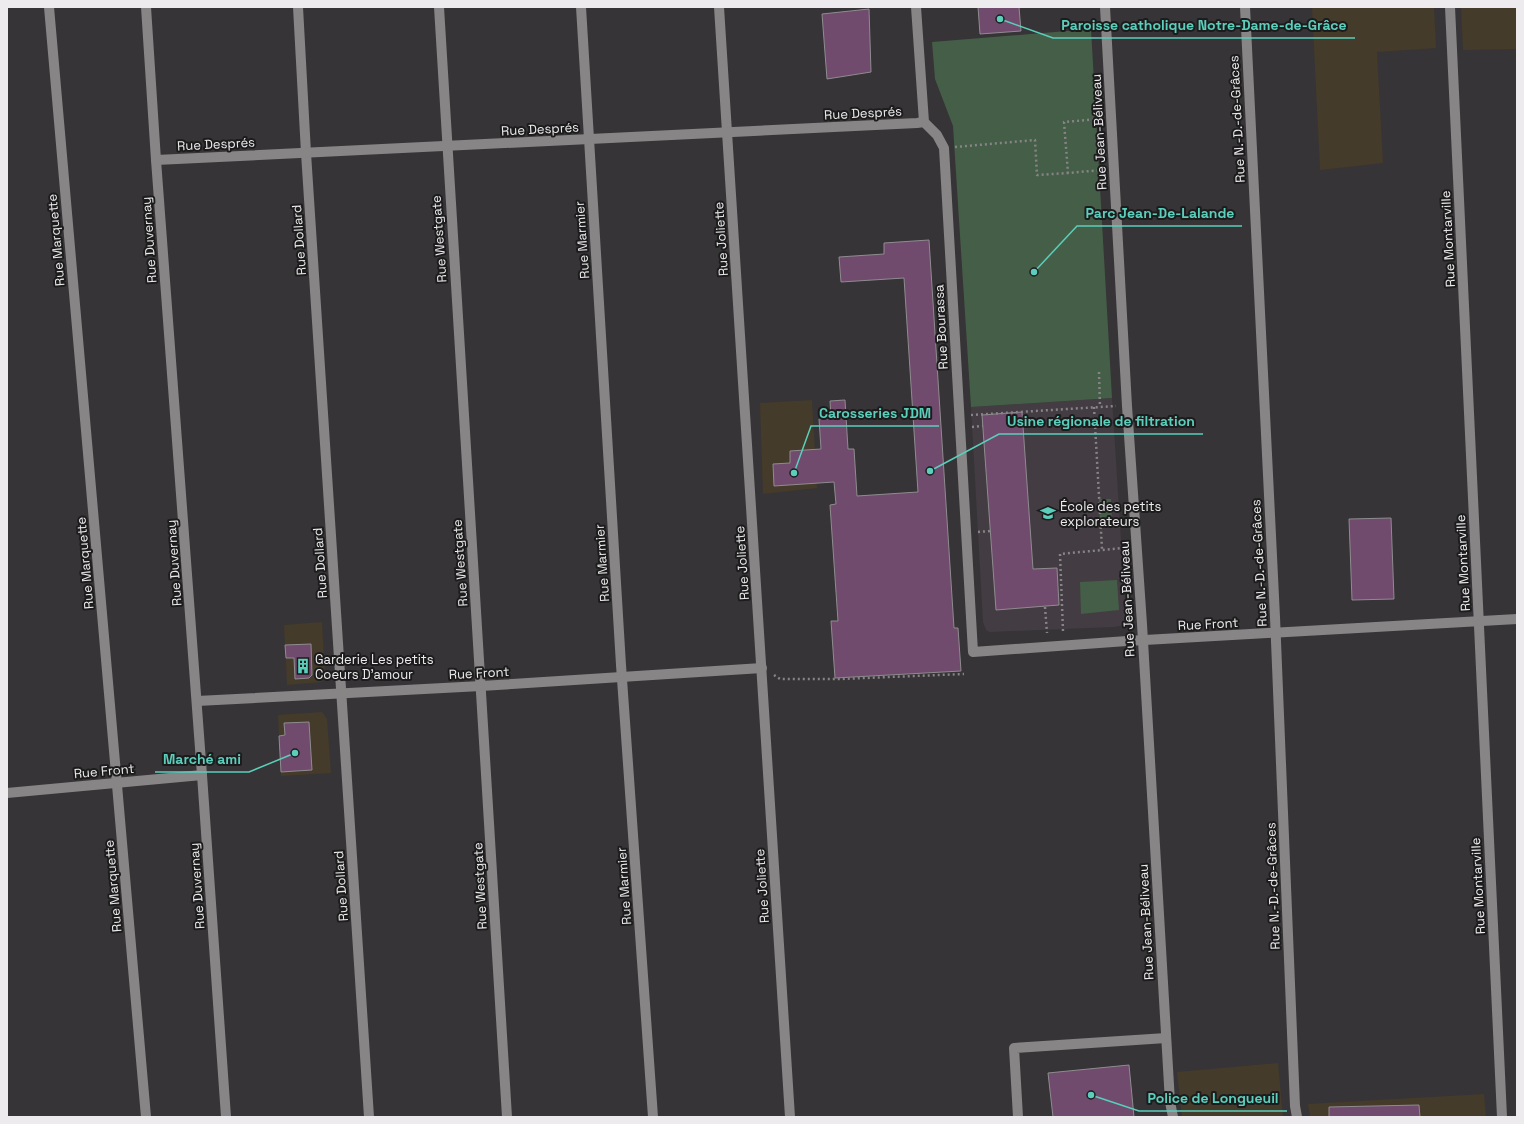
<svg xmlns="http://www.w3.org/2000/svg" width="1524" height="1124" viewBox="0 0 1524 1124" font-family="'Space Grotesk',sans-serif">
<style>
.commercial{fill:#443b2a}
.built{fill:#433c42}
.green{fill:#455e48}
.building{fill:#704b6e;stroke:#8f8c8f}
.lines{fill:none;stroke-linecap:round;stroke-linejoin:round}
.path{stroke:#868486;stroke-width:2.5;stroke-dasharray:2 3;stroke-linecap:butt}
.minor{stroke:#878585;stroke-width:10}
.labels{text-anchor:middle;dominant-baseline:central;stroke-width:4;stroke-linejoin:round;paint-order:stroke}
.street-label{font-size:13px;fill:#edebed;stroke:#1d1c1d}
.poi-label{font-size:13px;fill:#edebed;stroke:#1d1c1d;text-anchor:start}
.leader{fill:none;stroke:#5bcebc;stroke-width:1.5}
.callout-dot{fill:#5bcebc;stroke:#1d1c1d;stroke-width:1.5}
.callout-label{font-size:14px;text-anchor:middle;font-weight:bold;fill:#5bcebc;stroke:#1d1c1d;stroke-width:4;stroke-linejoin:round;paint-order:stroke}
</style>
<rect width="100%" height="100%" fill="#363436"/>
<g class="commercial">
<polygon points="1312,7 1434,7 1436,48 1377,52 1383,163 1320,170"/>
<polygon points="1461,7 1517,7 1517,49 1463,50"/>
<polygon points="812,400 817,488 763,494 760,403"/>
<polygon points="322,622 325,675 322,682 287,685 284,625"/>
<polygon points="322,712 327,719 331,773 281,776 278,715"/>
<polygon points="1278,1063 1283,1117 1182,1117 1177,1072"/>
<polygon points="1484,1094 1486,1117 1310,1117 1308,1104"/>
</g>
<polygon class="built" points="1112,398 1126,619 1125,625 1114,627 990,632 986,630 983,622 971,407"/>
<g class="green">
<polygon points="1091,29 1112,398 971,407 953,126 935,79 932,42"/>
<polygon points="1099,499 1111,499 1112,520 1100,521"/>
<polygon points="1117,580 1119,610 1081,614 1080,582"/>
</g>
<g class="building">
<polygon points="978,7 1019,7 1021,31 980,34"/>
<polygon points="869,9 871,72 827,79 822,14"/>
<polygon points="929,240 954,628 958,628 961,671 835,678 831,621 838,621 830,505 836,504 834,482 774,486 773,464 790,463 790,451 821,449 819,419 831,418 830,401 845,400 848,449 854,449 857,496 918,492 904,278 841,282 839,257 884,254 884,243"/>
<polygon points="1022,412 1033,569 1057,568 1059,605 996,610 982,415"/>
<polygon points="1391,518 1394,599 1352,600 1349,519"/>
<polygon points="311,644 312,675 309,678 295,679 294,658 286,658 285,645"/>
<polygon points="309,722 312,770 281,772 279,736 285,735 284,723"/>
<polygon points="1129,1065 1134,1117 1053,1117 1048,1073"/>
<polygon points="1419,1105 1420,1117 1329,1117 1329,1107"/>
</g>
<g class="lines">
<g class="path">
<polyline points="1099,119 1064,122 1068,173 1102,170"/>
<polyline points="955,147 1035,140 1037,175 1068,173"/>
<polyline points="1099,372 1100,407"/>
<polyline points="1094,407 1102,549"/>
<polyline points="971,415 1116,406"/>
<polyline points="972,427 983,426"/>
<polyline points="978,532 990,531"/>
<polyline points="1045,607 1047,633"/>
<polyline points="1063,631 1060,554 1123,548"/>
<polyline points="774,675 780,679 840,679 964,674"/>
</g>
<g class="minor">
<polyline points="49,7 146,1117"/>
<polyline points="146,7 156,160 202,775 226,1117"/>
<polyline points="298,7 306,153 369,1117"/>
<polyline points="439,7 507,1117"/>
<polyline points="581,7 621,665 653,1117"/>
<polyline points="719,7 790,1117"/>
<polyline points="916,7 924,122 937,135 944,148 973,652 1127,641 1517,619"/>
<polyline points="1105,7 1127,406 1142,624 1170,1102 1173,1117"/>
<polyline points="1245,7 1275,617 1295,1106 1297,1117"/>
<polyline points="1450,7 1502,1117"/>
<polyline points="156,160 917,123 924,122"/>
<polyline points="197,701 481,686 762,668"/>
<polyline points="7,793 202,775"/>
<polyline points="1018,1117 1014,1048 1166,1038"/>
</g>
</g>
<defs>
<g id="school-bare" transform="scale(1.2)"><path d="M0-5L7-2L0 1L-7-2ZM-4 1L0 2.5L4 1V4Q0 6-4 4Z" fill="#5bcebc" stroke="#1d1c1d" stroke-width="2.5" paint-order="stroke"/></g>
<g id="building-bare" transform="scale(1.2)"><path d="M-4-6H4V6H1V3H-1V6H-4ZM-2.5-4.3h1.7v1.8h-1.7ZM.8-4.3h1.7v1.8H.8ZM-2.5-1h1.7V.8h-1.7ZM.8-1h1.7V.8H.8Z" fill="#5bcebc" stroke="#1d1c1d" stroke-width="2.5" paint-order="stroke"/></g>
</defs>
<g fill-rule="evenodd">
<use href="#school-bare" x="1048" y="513"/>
<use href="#building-bare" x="303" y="666"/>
</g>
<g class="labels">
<g class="street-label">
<text transform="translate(863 113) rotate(-3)">Rue Després</text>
<text transform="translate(1237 119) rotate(-93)">Rue N.-D.-de-Grâces</text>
<text transform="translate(540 129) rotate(-3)">Rue Després</text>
<text transform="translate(1099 132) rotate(-93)">Rue Jean-Béliveau</text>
<text transform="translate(216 144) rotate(-3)">Rue Després</text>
<text transform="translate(439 239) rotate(-94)">Rue Westgate</text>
<text transform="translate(721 239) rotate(-94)">Rue Joliette</text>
<text transform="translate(1448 239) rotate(-93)">Rue Montarville</text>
<text transform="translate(56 240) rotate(-95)">Rue Marquette</text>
<text transform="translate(149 240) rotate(-94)">Rue Duvernay</text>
<text transform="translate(299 240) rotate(-94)">Rue Dollard</text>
<text transform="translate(582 240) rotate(-94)">Rue Marmier</text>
<text transform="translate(941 327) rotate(-93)">Rue Bourassa</text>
<text transform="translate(85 563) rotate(-95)">Rue Marquette</text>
<text transform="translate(174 563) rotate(-94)">Rue Duvernay</text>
<text transform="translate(320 563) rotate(-94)">Rue Dollard</text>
<text transform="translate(460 563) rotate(-94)">Rue Westgate</text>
<text transform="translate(602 563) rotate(-94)">Rue Marmier</text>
<text transform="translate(742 563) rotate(-94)">Rue Joliette</text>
<text transform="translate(1259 563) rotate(-93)">Rue N.-D.-de-Grâces</text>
<text transform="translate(1463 563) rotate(-93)">Rue Montarville</text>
<text transform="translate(1127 599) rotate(-93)">Rue Jean-Béliveau</text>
<text transform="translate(1208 624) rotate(-3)">Rue Front</text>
<text transform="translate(479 673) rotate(-3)">Rue Front</text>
<text transform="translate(104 771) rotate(-5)">Rue Front</text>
<text transform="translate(113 886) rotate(-95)">Rue Marquette</text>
<text transform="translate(197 886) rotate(-94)">Rue Duvernay</text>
<text transform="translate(341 886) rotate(-94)">Rue Dollard</text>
<text transform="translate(480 886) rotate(-93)">Rue Westgate</text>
<text transform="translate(624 886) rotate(-94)">Rue Marmier</text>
<text transform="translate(762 886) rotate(-94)">Rue Joliette</text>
<text transform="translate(1273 886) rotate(-92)">Rue N.-D.-de-Grâces</text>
<text transform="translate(1478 886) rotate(-93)">Rue Montarville</text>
<text transform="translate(1146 922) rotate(-93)">Rue Jean-Béliveau</text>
</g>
<g class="poi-label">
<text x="1060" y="506">École des petits<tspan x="1060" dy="15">explorateurs</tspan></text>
<text x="315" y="659">Garderie Les petits<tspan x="315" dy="15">Coeurs D'amour</tspan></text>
</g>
</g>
<path class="leader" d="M1000 19L1053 38H1355M1034 272L1077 226H1242M794 473L811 426H939M930 471L999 434H1203M295 753L249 772H155M1091 1095L1139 1111H1287"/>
<g class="callout-dot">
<circle cx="1000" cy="19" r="4"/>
<circle cx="1034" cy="272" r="4"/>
<circle cx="794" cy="473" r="4"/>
<circle cx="930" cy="471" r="4"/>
<circle cx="295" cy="753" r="4"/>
<circle cx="1091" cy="1095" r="4"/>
</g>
<g class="callout-label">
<text x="1204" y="30">Paroisse catholique Notre-Dame-de-Grâce</text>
<text x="1160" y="218">Parc Jean-De-Lalande</text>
<text x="875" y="418">Carosseries JDM</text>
<text x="1101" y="426">Usine régionale de filtration</text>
<text x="202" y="764">Marché ami</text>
<text x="1213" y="1103">Police de Longueuil</text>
</g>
<rect width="1524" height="1124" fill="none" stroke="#edebed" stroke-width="16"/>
</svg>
